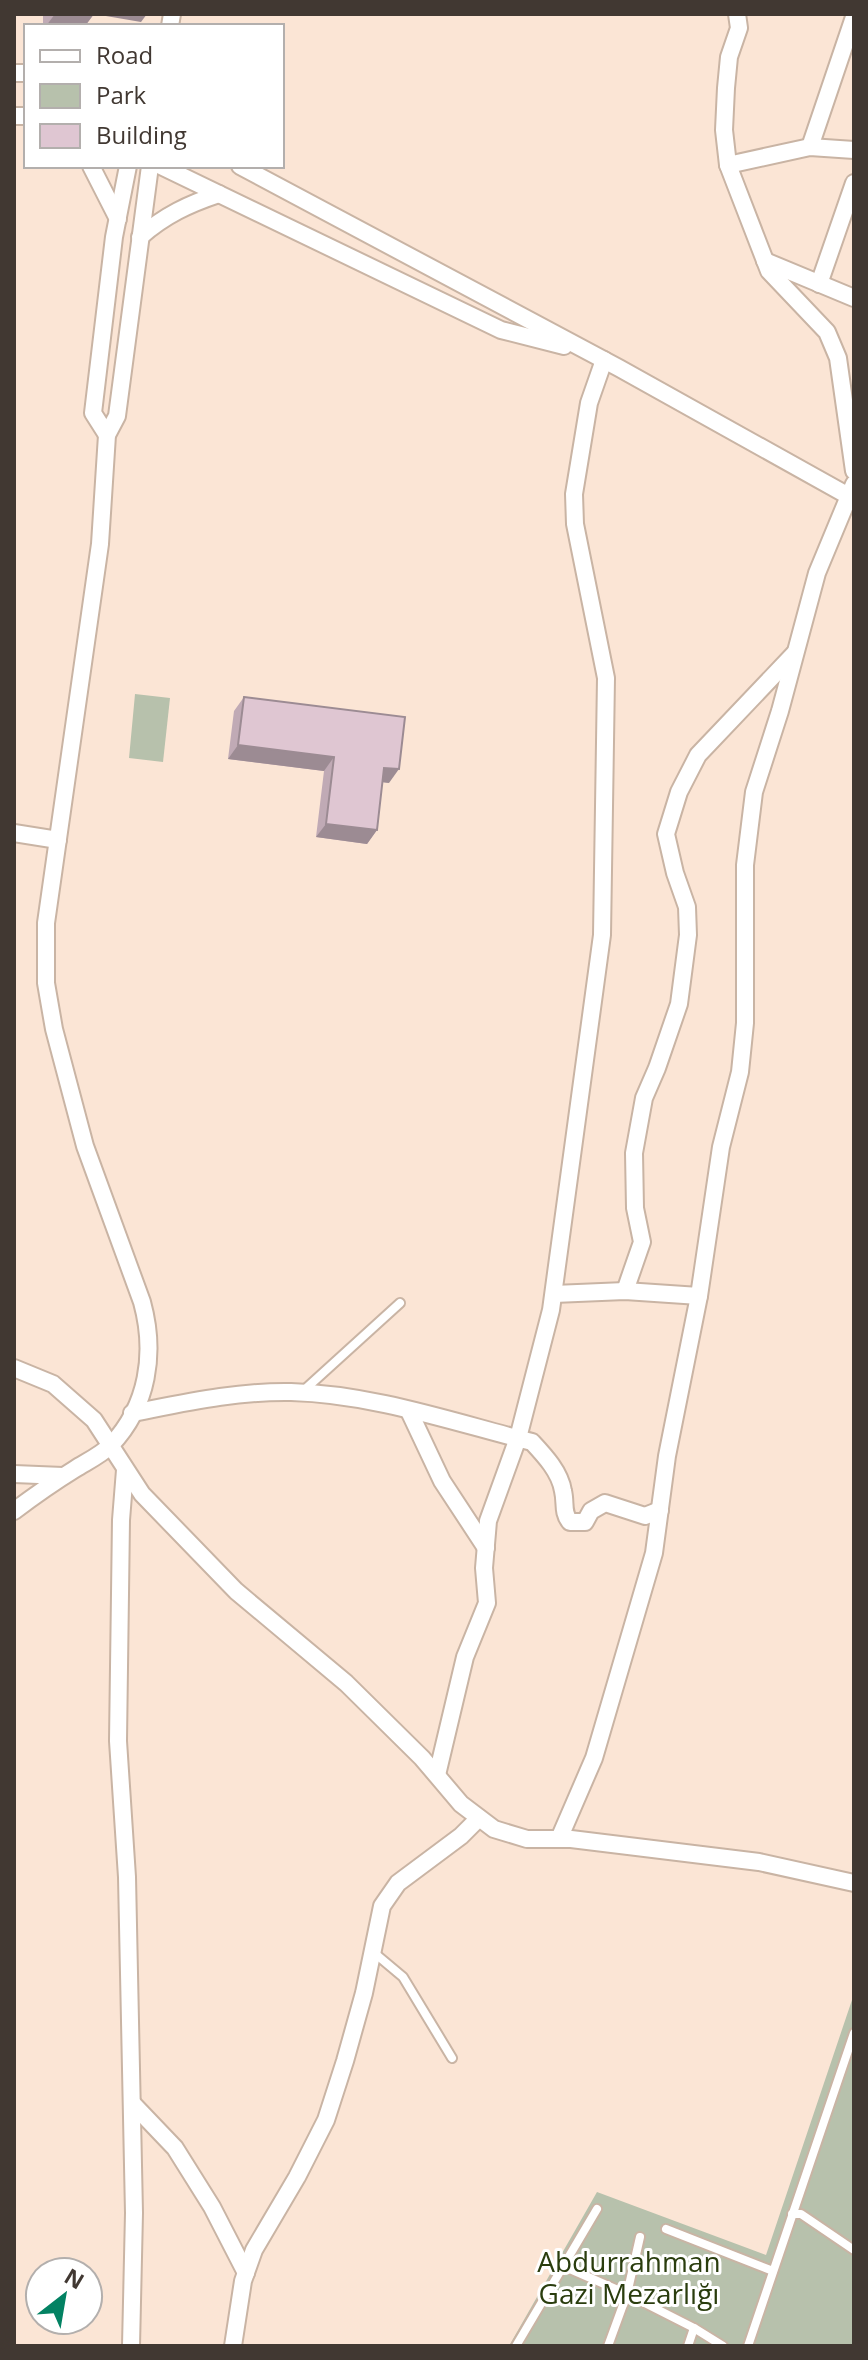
<svg xmlns="http://www.w3.org/2000/svg" width="868" height="2360" viewBox="0 0 868 2360" font-family="'Open Sans',sans-serif">
<style>
.green{fill:#b7c1ac}
.lines{fill:none;stroke-linecap:round;stroke-linejoin:round}
.lane-casing{stroke:#c9b4a4;stroke-width:12}
.street-casing{stroke:#c9b4a4;stroke-width:20}
.lane{stroke:#fff;stroke-width:8}
.street{stroke:#fff;stroke-width:16}
.wall{fill:#c0aab5}
.shaded-wall{fill:#9c8b93}
.building{fill:#dfc6d2;stroke:#9c8b93;stroke-width:2}
.labels{text-anchor:middle;dominant-baseline:central;stroke-width:6;stroke-linejoin:round;paint-order:stroke}
.park-label{font-size:28px;fill:#2a3d0e;stroke:#fff}
</style>
<rect width="100%" height="100%" fill="#fbe5d5"/>
<g class="green">
<polygon points="135,694 170,698 163,762 129,758"/>
<polygon points="854,1994 854,2346 509,2346 597,2192 766,2255"/>
</g>
<g class="lines">
<g class="lane-casing">
<g id="lane">
<polyline points="302,1392 400,1303"/>
<polyline points="372,1951 403,1977 452,2058"/>
<polyline points="792,2214 801,2214 854,2250"/>
<polyline points="666,2229 773,2271"/>
<polyline points="563,2266 627,2294 640,2237"/>
<polyline points="516,2346 597,2209"/>
<polyline points="608,2346 627,2294 694,2328 723,2346"/>
<polyline points="688,2346 694,2328"/>
<polyline points="748,2346 854,2033"/>
</g>
</g>
<g class="street-casing">
<g id="street">
<polyline points="737,14 739,28 729,57 726,88 724,130 728,165 769,271 827,332 838,358 854,471"/>
<polyline points="170,26 172,14"/>
<polyline points="14,73 26,73"/>
<polyline points="14,116 26,116"/>
<polyline points="810,147 854,17"/>
<polyline points="728,165 810,147 854,150"/>
<polyline points="91,166 118,219"/>
<polyline points="161,166 501,330 564,346"/>
<polyline points="240,166 619,368 854,499"/>
<path d="M140 237C165 215 189 204 219 194"/>
<polyline points="765,261 854,298"/>
<polyline points="819,284 854,183"/>
<polyline points="107,435 93,413 114,237 128,166"/>
<polyline points="14,833 58,840"/>
<polyline points="625,1291 642,1242 635,1208 634,1153 644,1098 657,1068 679,1004 688,935 687,907 675,873 666,834 679,792 698,755 794,654"/>
<polyline points="554,1294 625,1291 699,1296"/>
<polyline points="14,1368 53,1384 94,1420 142,1494 236,1591 346,1683 422,1758 461,1804 494,1829 527,1839 571,1839 759,1862 854,1883"/>
<polyline points="409,1411 442,1481 486,1548"/>
<path d="M132 1413C184 1403 237 1391 291 1392 372 1394 453 1422 532 1442 545 1456 560 1472 563 1491 566 1503 562 1512 570 1522H585L591 1511 605 1503 645 1516 660 1510"/>
<polyline points="125,1470 121,1520 118,1741 127,1877 134,2213 131,2346"/>
<polyline points="14,1474 63,1476"/>
<path d="M14 1511C34 1496 54 1482 75 1469 86 1462 101 1455 111 1445 148 1406 156 1353 142 1302L85 1146 54 1029 46 983V923L100 544 107 435 117 416 150 166"/>
<polyline points="437,1775 465,1657 487,1603 484,1568 488,1521 518,1438 551,1310 602,935 606,678 575,524 574,494 589,403 604,360"/>
<polyline points="559,1839 594,1758 654,1553 667,1456 699,1296 721,1147 740,1072 745,1023 745,865 754,792 780,711 817,573 854,484"/>
<polyline points="132,2103 175,2148 212,2207 246,2273"/>
<polyline points="233,2346 243,2281 254,2250 297,2177 326,2120 345,2061 364,1993 382,1906 398,1883 461,1836 479,1818"/>
</g>
</g>
<use href="#lane" class="lane"/>
<use href="#street" class="street"/>
</g>
<g class="wall">
<polygon points="43,14 94,14 85,26 43,26"/>
<polygon points="244,697 389,783 382,782 377,830 367,844 316,837 324,771 228,759 234,711"/>
</g>
<g class="shaded-wall">
<polygon points="55,14 94,14 85,26 46,26"/>
<polygon points="101,14 147,14 141,22 100,15"/>
<polygon points="238,745 334,757 324,771 228,759"/>
<polygon points="384,768 399,769 389,783 374,781"/>
<polygon points="326,824 377,830 367,844 316,837"/>
</g>
<polygon class="building" points="244,697 405,717 399,769 384,768 377,830 326,824 334,757 238,745"/>
<g class="labels">
<g class="park-label">
<text x="629" y="2261">Abdurrahman<tspan x="629" dy="32">Gazi Mezarlığı</tspan></text>
</g>
</g>
<rect width="868" height="2360" fill="none" stroke="#413832" stroke-width="32"/>
<rect x="24" y="24" width="260" height="144" fill="#ffffff" stroke="#b3afad" stroke-width="2"/>
<rect x="40" y="50" width="40" height="12" fill="#ffffff" stroke="#b3afad" stroke-width="2"/>
<text x="96" y="64" font-size="24" fill="#413832">Road</text>
<rect x="40" y="84" width="40" height="24" fill="#b7c1ac" stroke="#b3afad" stroke-width="2"/>
<text x="96" y="104" font-size="24" fill="#413832">Park</text>
<rect x="40" y="124" width="40" height="24" fill="#dfc6d2" stroke="#b3afad" stroke-width="2"/>
<text x="96" y="144" font-size="24" fill="#413832">Building</text>
<g transform="translate(64 2296) rotate(31)"><circle r="38" fill="#ffffff" stroke="#b3afad" stroke-width="2"/>
<path d="M0-6L14 30L0 20L-14 30Z" fill="#038263"/>
<text y="-12" font-size="22" font-weight="bold" text-anchor="middle" fill="#413832">N</text>
</g>
</svg>
